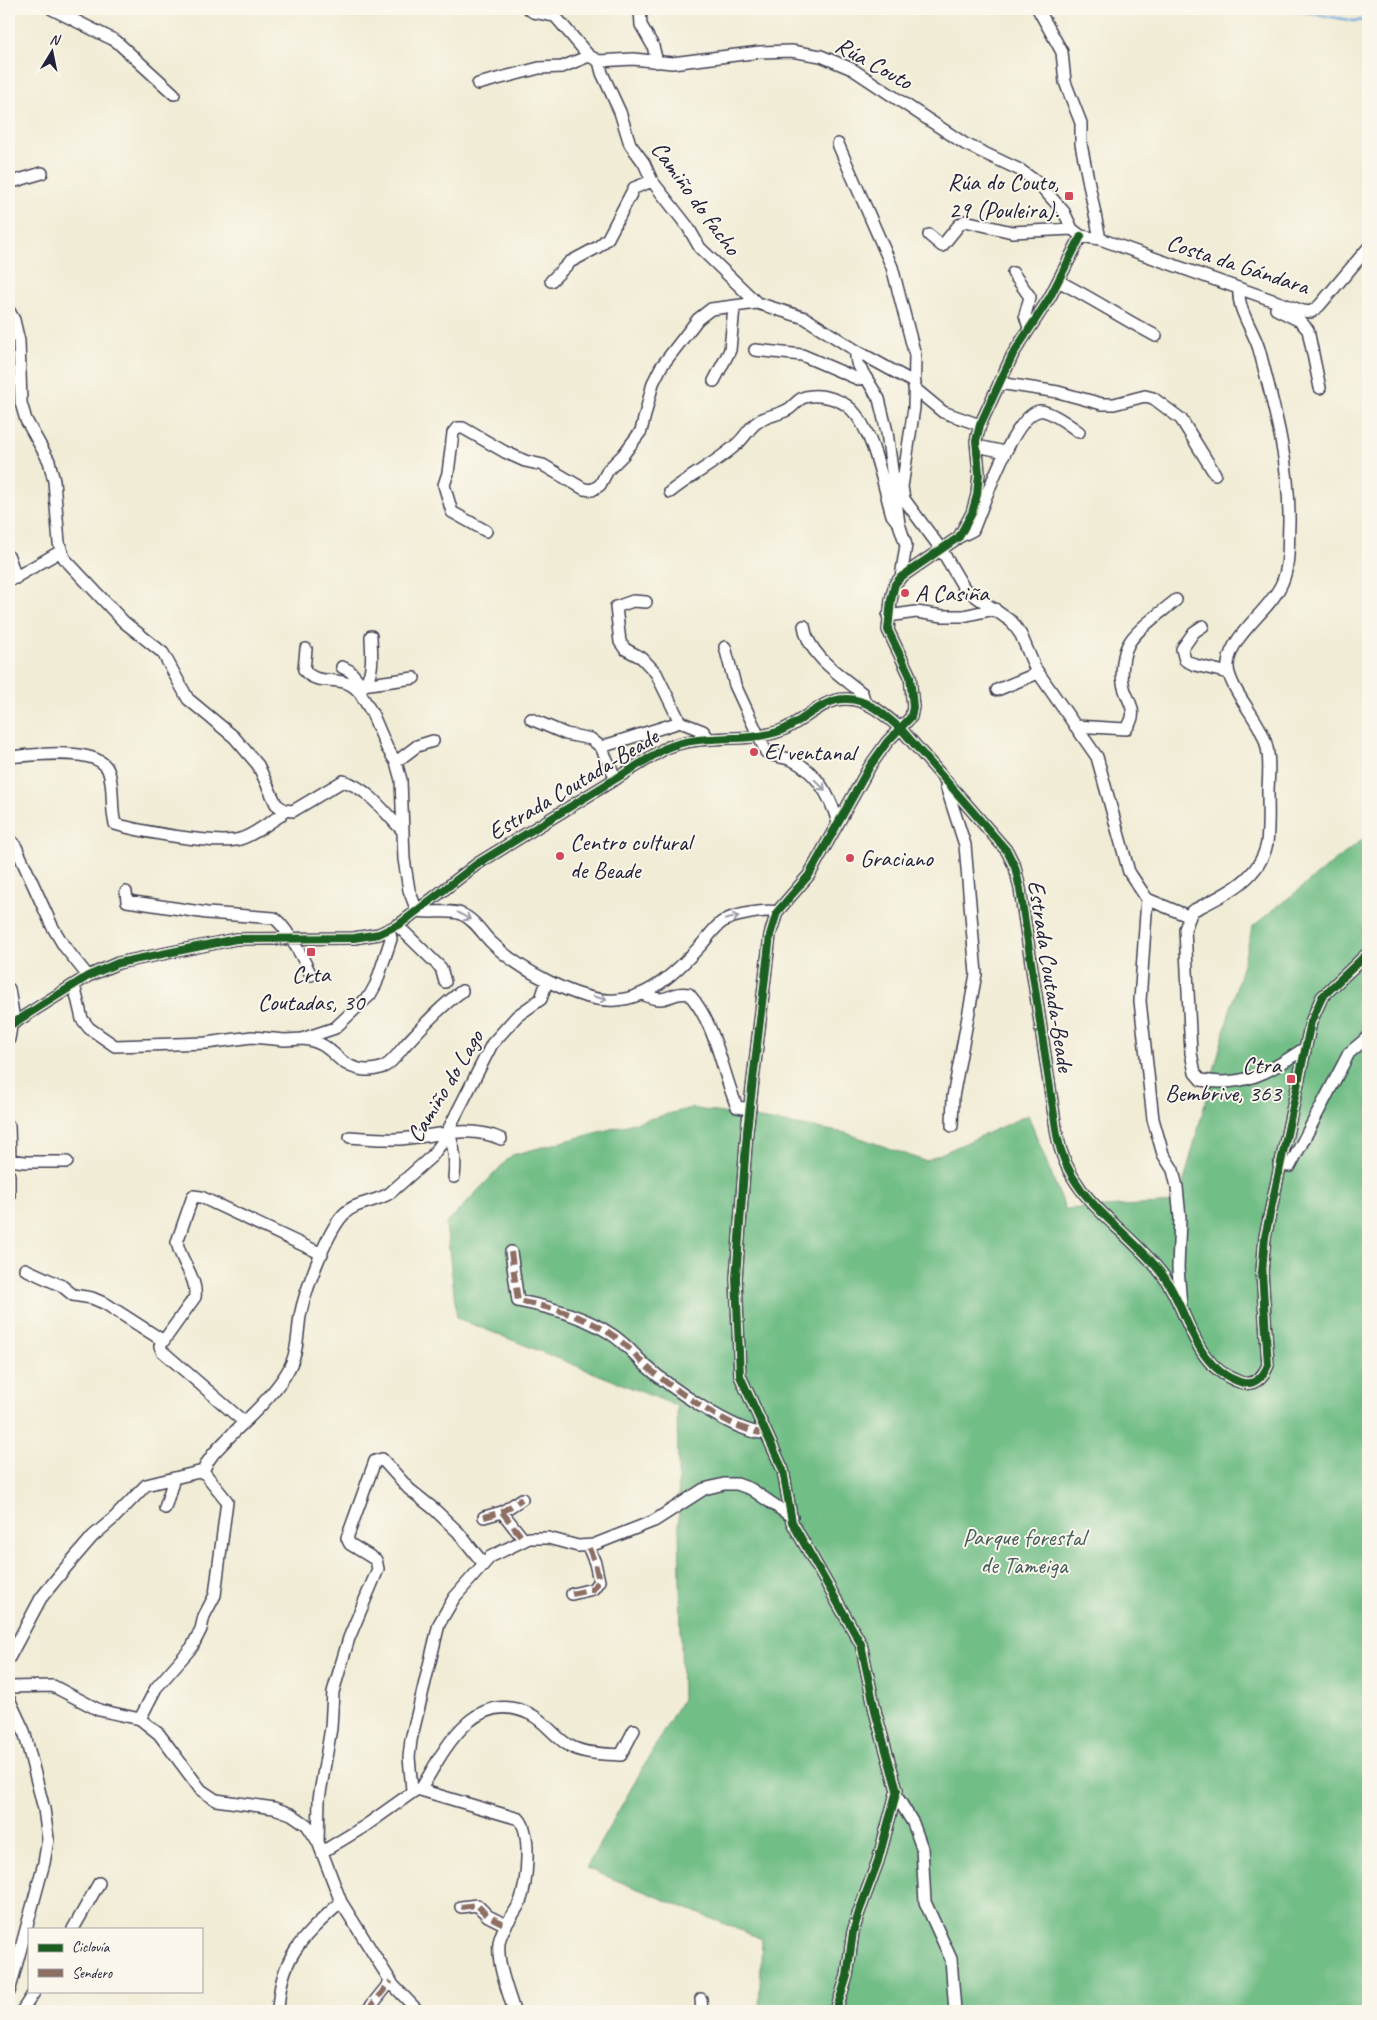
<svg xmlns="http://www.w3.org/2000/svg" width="1377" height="2020" viewBox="0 0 1377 2020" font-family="Caveat,sans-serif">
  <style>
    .forest { fill: #72be87; stroke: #4a7061 }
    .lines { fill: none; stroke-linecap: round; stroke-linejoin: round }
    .stream { stroke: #71aae1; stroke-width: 2.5 }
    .minor-casing { stroke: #414052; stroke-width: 14 }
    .minor { stroke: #fff; stroke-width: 11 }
    .quiet { stroke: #8d6e63; stroke-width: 6; stroke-dasharray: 12 6; stroke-linecap: butt }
    .cycleway-casing { stroke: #fbf7ec; stroke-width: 11 }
    .cycleway { stroke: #1b5e20; stroke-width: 8 }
    .oneway { stroke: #9c9ca7 }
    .poi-dot { fill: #d1495b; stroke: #fbf7ec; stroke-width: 2 }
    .labels { text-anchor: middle; stroke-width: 4; stroke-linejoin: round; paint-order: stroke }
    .street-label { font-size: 24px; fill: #22223b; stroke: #fbf7ec }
    .poi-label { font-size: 24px; fill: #22223b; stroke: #fbf7ec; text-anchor: start }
    .park-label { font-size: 24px; fill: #425b5a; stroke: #fbf7ec }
  </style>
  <rect width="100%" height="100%" fill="#fbf7ec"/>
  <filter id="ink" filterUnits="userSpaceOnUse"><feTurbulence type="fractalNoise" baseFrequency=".02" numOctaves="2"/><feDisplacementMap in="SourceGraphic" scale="10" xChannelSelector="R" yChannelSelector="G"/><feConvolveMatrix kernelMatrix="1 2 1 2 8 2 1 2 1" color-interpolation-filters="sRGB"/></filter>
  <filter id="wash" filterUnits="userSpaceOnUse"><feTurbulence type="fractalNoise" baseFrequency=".0096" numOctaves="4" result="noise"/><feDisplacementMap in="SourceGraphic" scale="20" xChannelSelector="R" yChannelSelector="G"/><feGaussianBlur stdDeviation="1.12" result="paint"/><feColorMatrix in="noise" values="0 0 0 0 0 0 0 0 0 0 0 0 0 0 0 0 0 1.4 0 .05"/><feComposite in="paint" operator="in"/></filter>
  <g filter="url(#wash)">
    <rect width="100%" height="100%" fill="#f1ecd5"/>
    <path class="forest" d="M1368,835V2011H759L762,1939L586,1868L682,1699L677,1406L457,1318L446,1224L512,1155L691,1108L846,1133L925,1161L1028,1115L1065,1209L1178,1203L1253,926Z"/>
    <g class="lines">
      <path class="stream" d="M1288,9L1354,21L1368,20"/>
    </g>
  </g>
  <g filter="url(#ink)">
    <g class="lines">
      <g class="minor-casing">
        <path id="minor" d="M52,9L116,41L174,94
          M529,9L533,12L555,16
          M554,9L555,16L589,56L599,61L602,73L620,112L630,144L644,163L652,181L688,227L700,248L757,303
          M640,9L641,25L653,46L657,62
          M599,61L633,59L672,63L760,52L791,51L821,56L852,69L965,144L1020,170L1038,183L1064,212L1072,229L1081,236L1100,239L1081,144V123L1065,82L1062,52L1038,9
          M478,84L539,68L562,67L589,56
          M838,144L892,267L915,355L914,408L902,487L904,499L941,549L964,588L1012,622L1021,635L1035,668L1097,757L1129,872L1147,899L1188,916
          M9,183L42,173
          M929,235L942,246L959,225L965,221L1012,232L1072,229
          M1100,239L1303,311L1311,312L1319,306L1368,248
          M1013,273L1030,297L1025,315L1029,328
          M551,281L570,262L598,247L608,238L634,188L652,181
          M1058,281C1092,298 1123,319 1156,336
          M1239,289C1237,310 1253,329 1259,349C1274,406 1290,463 1289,523C1288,543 1290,565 1282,583C1270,611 1231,634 1228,664C1226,683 1253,713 1261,731C1271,750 1269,769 1268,790C1268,807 1269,825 1267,843C1260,880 1222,896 1192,911L1185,929L1191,1053L1195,1073L1201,1080C1245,1088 1270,1071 1305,1048
          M1276,309L1300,321L1308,330L1320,388
          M9,311L14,320L19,341L21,403L26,420L49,461L54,481L59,543L64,558L124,622L163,653L188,699L234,737L258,765L276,804L284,810L293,811L343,781C368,788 384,812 401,829
          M755,350L802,355L858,379L866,378
          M855,350L857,363L879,399L887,432L899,524L906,545L901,577
          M714,381L730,350L734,307
          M999,383L1058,392L1102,404H1114L1145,396L1153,398L1181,419L1215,474
          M914,388L943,412L980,425
          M977,446L1005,452
          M670,492C692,474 718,462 738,443C746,436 749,427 759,421C767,416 778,415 787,410C794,407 797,399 805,397C819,393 841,399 851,409C874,431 883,485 892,515L899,524
          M486,531L452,512L444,485L448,473L453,433L457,428H463L505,452L525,461L543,465L584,489L592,490L600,485L608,470L623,455L641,431L653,383L661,367L698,319L711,309L757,303L805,318L855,350L915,383
          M959,537L973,530C983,506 1013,416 1039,411C1048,409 1071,426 1079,432
          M9,557L16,578
          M9,581L61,551
          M646,602L633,601L616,607L620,642L625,649L642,658L656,673L680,722L703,731L709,739
          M888,616L916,612L943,616H963L995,609
          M804,626C808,655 840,675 862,693L865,703
          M1203,626L1194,632L1182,649L1185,660L1195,665L1229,673
          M371,636C371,648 374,667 368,678C365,684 362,686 360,693L372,713L387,748L396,762L401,780L404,859L409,890L417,911C430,914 451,909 461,914C474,919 482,933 491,942C517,968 579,1003 616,1000C651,998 679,969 702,944C708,937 715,927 722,922C732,915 766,909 777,912
          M725,647L735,685L766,752C775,758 783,756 792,760C817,772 831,798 838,823
          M306,649L304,670C317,686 336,676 351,685C355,687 358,691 360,693
          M342,667L350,671L362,685L414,678
          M997,690L1038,673
          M531,719L566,734L591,739L601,747L680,722
          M1075,726L1126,729C1141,710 1126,702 1123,683C1121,673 1123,654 1128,645C1135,630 1162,612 1176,600
          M601,747L616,779
          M9,757C31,755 98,746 108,770C115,787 110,806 115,824C139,831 218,846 240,839C254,835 268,823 280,816L284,810
          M396,762L417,746L433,741
          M946,786L965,845L976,974L953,1097L952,1126
          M9,838L16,847L52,926L64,946L88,976
          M126,892L127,901L207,913L274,918C287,927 304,960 311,975
          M1147,899L1140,1001L1153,1119L1163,1154L1173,1170L1177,1187L1180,1218L1178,1268L1181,1306
          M397,925L441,968L445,982
          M74,985L82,1019L89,1028L115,1046L206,1043L252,1037L285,1040L302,1039L335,1028L370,995L376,984L391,939L389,929
          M9,989L13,1014L9,1039
          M643,994C668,1007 670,990 689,994C717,1026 721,1069 737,1107L750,1109
          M9,1026L88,976L118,963L236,939L354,938L379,934L400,924L477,864L664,749C701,732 743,744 780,731C802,723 822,699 845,699C867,698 886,716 901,729L1007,851L1015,867L1020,889L1057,1135C1070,1203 1124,1224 1162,1274C1190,1311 1191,1365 1240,1382C1254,1387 1263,1377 1268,1365L1262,1272L1265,1237L1311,1022L1322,997L1368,953
          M303,1039C335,1043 333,1063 359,1069C366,1071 378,1070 385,1066C393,1062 400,1051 406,1044C423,1026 441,1006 462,991
          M9,1126L10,1160L25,1162H67
          M448,1132C455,1147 456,1161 454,1177
          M350,1137C369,1138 389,1141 409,1138C440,1135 471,1125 501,1139
          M1279,1165L1290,1166L1349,1053L1368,1037
          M9,1175V1196
          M511,1252L518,1301C550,1307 584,1316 611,1334C624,1342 634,1354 645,1365C667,1385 737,1435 766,1433
          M25,1269L62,1286L73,1295L92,1298L106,1304L162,1340
          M244,1422L162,1351L160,1346L195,1297C198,1279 180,1261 177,1242L193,1196L201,1197L322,1254
          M203,1471C210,1454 221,1446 233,1433C252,1415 272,1396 286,1374C298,1355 297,1337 300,1316C305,1291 326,1234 343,1215C356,1201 375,1203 390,1193L432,1156L441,1144L492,1044L517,1016L541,999L547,981
          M165,1508L174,1478
          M502,1512L524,1540
          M484,1517L502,1512L522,1499
          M572,1594L593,1589L599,1581L595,1563L588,1546
          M9,1658L41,1598L62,1572L93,1536L114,1518L146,1485L203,1471
          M9,1687L53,1686L99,1710L140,1719L159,1734L201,1790L216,1800L274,1808L291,1814L307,1825L318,1842L341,1902L393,1985L418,2011
          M9,1699L24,1731L44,1809L48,1839L44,1863L9,1992
          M140,1719L156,1688L192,1647L201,1629L204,1616L215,1595L227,1501L203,1471
          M421,1789C444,1750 474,1687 530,1714C547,1722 556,1740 572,1747C585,1754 606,1754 621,1755L634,1730
          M412,1790L409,1757L411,1740L439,1624L454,1598L490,1557L529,1538H548L578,1546L593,1545L654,1521L704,1489L724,1484H737L751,1489L792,1517
          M896,1795L913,1823L922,1848L925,1902L951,1959L955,2011
          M318,1842L319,1799L331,1728L333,1692L349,1638L378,1569L376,1560L350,1544L347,1538L375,1461L382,1459L409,1489L434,1509L458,1532L483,1563
          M322,1852L365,1826L417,1789L519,1819C532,1833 527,1884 520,1902C514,1916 501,1927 499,1943C497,1965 508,1991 514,2011
          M461,1907L477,1905L488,1916L506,1925
          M73,1929L99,1883
          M701,1999L702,2011
          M22,2011L35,1991
          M278,2011C280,1956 303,1937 341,1902
          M367,2011L391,1981
          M836,2011L847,1976L853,1932L859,1912L878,1861L897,1790L876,1715L861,1644L792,1522L783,1470L740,1376L736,1278L747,1131L770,935L777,912L809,875L870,766L887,742L911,717L913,707L910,676L888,630L891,600L895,584L901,577L959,537L972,513L977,495L979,473L976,441L980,425L1013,354L1050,297L1081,236"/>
      </g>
      <use href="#minor" class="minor"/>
      <path class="quiet" d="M511,1252L518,1301C550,1307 584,1316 611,1334C624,1342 634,1354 645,1365C667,1385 737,1435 766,1433
        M502,1512L524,1540
        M484,1517L502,1512L522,1499
        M572,1594L593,1589L599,1581L595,1563L588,1546
        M461,1907L477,1905L488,1916L506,1925
        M367,2011L391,1981"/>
      <g class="cycleway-casing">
        <path id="cycleway" d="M9,1026L88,976L118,963L236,939L354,938L379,934L400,924L477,864L664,749C701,732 743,744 780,731C802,723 822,699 845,699C867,698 886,716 901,729L1007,851L1015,867L1020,889L1057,1135C1070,1203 1124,1224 1162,1274C1190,1311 1191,1365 1240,1382C1254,1387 1263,1377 1268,1365L1262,1272L1265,1237L1311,1022L1322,997L1368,953
          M836,2011L847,1976L853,1932L859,1912L878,1861L897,1790L876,1715L861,1644L792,1522L783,1470L740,1376L736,1278L747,1131L770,935L777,912L809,875L870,766L887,742L911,717L913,707L910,676L888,630L891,600L895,584L901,577L959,537L972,513L977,495L979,473L976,441L980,425L1013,354L1050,297L1081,236"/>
      </g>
      <use href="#cycleway" class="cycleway"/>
    </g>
    <defs><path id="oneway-shaft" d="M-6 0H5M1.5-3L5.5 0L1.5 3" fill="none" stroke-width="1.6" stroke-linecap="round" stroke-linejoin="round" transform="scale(1.25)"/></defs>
    <g class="oneway">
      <use href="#oneway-shaft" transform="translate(820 785) rotate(45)"/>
      <use href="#oneway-shaft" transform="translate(464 916) rotate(30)"/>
      <use href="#oneway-shaft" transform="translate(732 918) rotate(-14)"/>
      <use href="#oneway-shaft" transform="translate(600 998) rotate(13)"/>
    </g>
  </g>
  <g class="poi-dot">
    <rect x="1064" y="191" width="10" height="10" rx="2.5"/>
    <circle cx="905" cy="593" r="5"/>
    <circle cx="754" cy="752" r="5"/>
    <circle cx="560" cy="856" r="5"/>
    <circle cx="850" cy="858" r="5"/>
    <rect x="306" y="947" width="10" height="10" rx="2.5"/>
    <rect x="1286" y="1074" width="10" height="10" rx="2.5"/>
  </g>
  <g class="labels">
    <g class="street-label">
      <text transform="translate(874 63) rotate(29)" y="8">Rúa Couto</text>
      <text transform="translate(696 198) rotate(54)" y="8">Camiño do facho</text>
      <text transform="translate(1238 264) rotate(18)" y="8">Costa da Gándara</text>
      <text transform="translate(573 784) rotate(-31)" y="8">Estrada Coutada-Beade</text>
      <text transform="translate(1051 976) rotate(81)" y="8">Estrada Coutada-Beade</text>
      <text transform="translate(445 1086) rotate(-59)" y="8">Camiño do Lago</text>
    </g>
    <g class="poi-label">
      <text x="1059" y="190" text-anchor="end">Rúa do Couto,<tspan x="1059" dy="28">29 (Pouleira).</tspan></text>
      <text x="915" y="601">A Casiña</text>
      <text x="764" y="760">El ventanal</text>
      <text x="570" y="850">Centro cultural<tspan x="570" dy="28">de Beade</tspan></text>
      <text x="860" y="866">Graciano</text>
      <text x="311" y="982" text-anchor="middle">Crta<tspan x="311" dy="28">Coutadas, 30</tspan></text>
      <text x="1281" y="1073" text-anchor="end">Ctra<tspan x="1281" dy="28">Bembrive, 363</tspan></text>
    </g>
    <g class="park-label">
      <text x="1024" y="1545">Parque forestal<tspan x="1024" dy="28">de Tameiga</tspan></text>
    </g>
  </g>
  <rect width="1377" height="2020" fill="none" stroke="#fbf7ec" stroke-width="30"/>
  <rect x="28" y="1928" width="175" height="65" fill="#fbf7ec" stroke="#a4a2a5"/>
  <rect x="38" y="1944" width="25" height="8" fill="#1b5e20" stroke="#a4a2a5"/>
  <text x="72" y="1952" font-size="15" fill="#22223b">Ciclovía</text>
  <rect x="38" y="1969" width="25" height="8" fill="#8d6e63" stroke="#a4a2a5"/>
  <text x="72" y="1978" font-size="15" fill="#22223b">Sendero</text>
  <g transform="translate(52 52) rotate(10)" stroke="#fbf7ec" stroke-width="4" paint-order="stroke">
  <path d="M0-4L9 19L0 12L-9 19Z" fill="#22223b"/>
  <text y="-8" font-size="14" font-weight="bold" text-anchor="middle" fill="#22223b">N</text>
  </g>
</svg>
